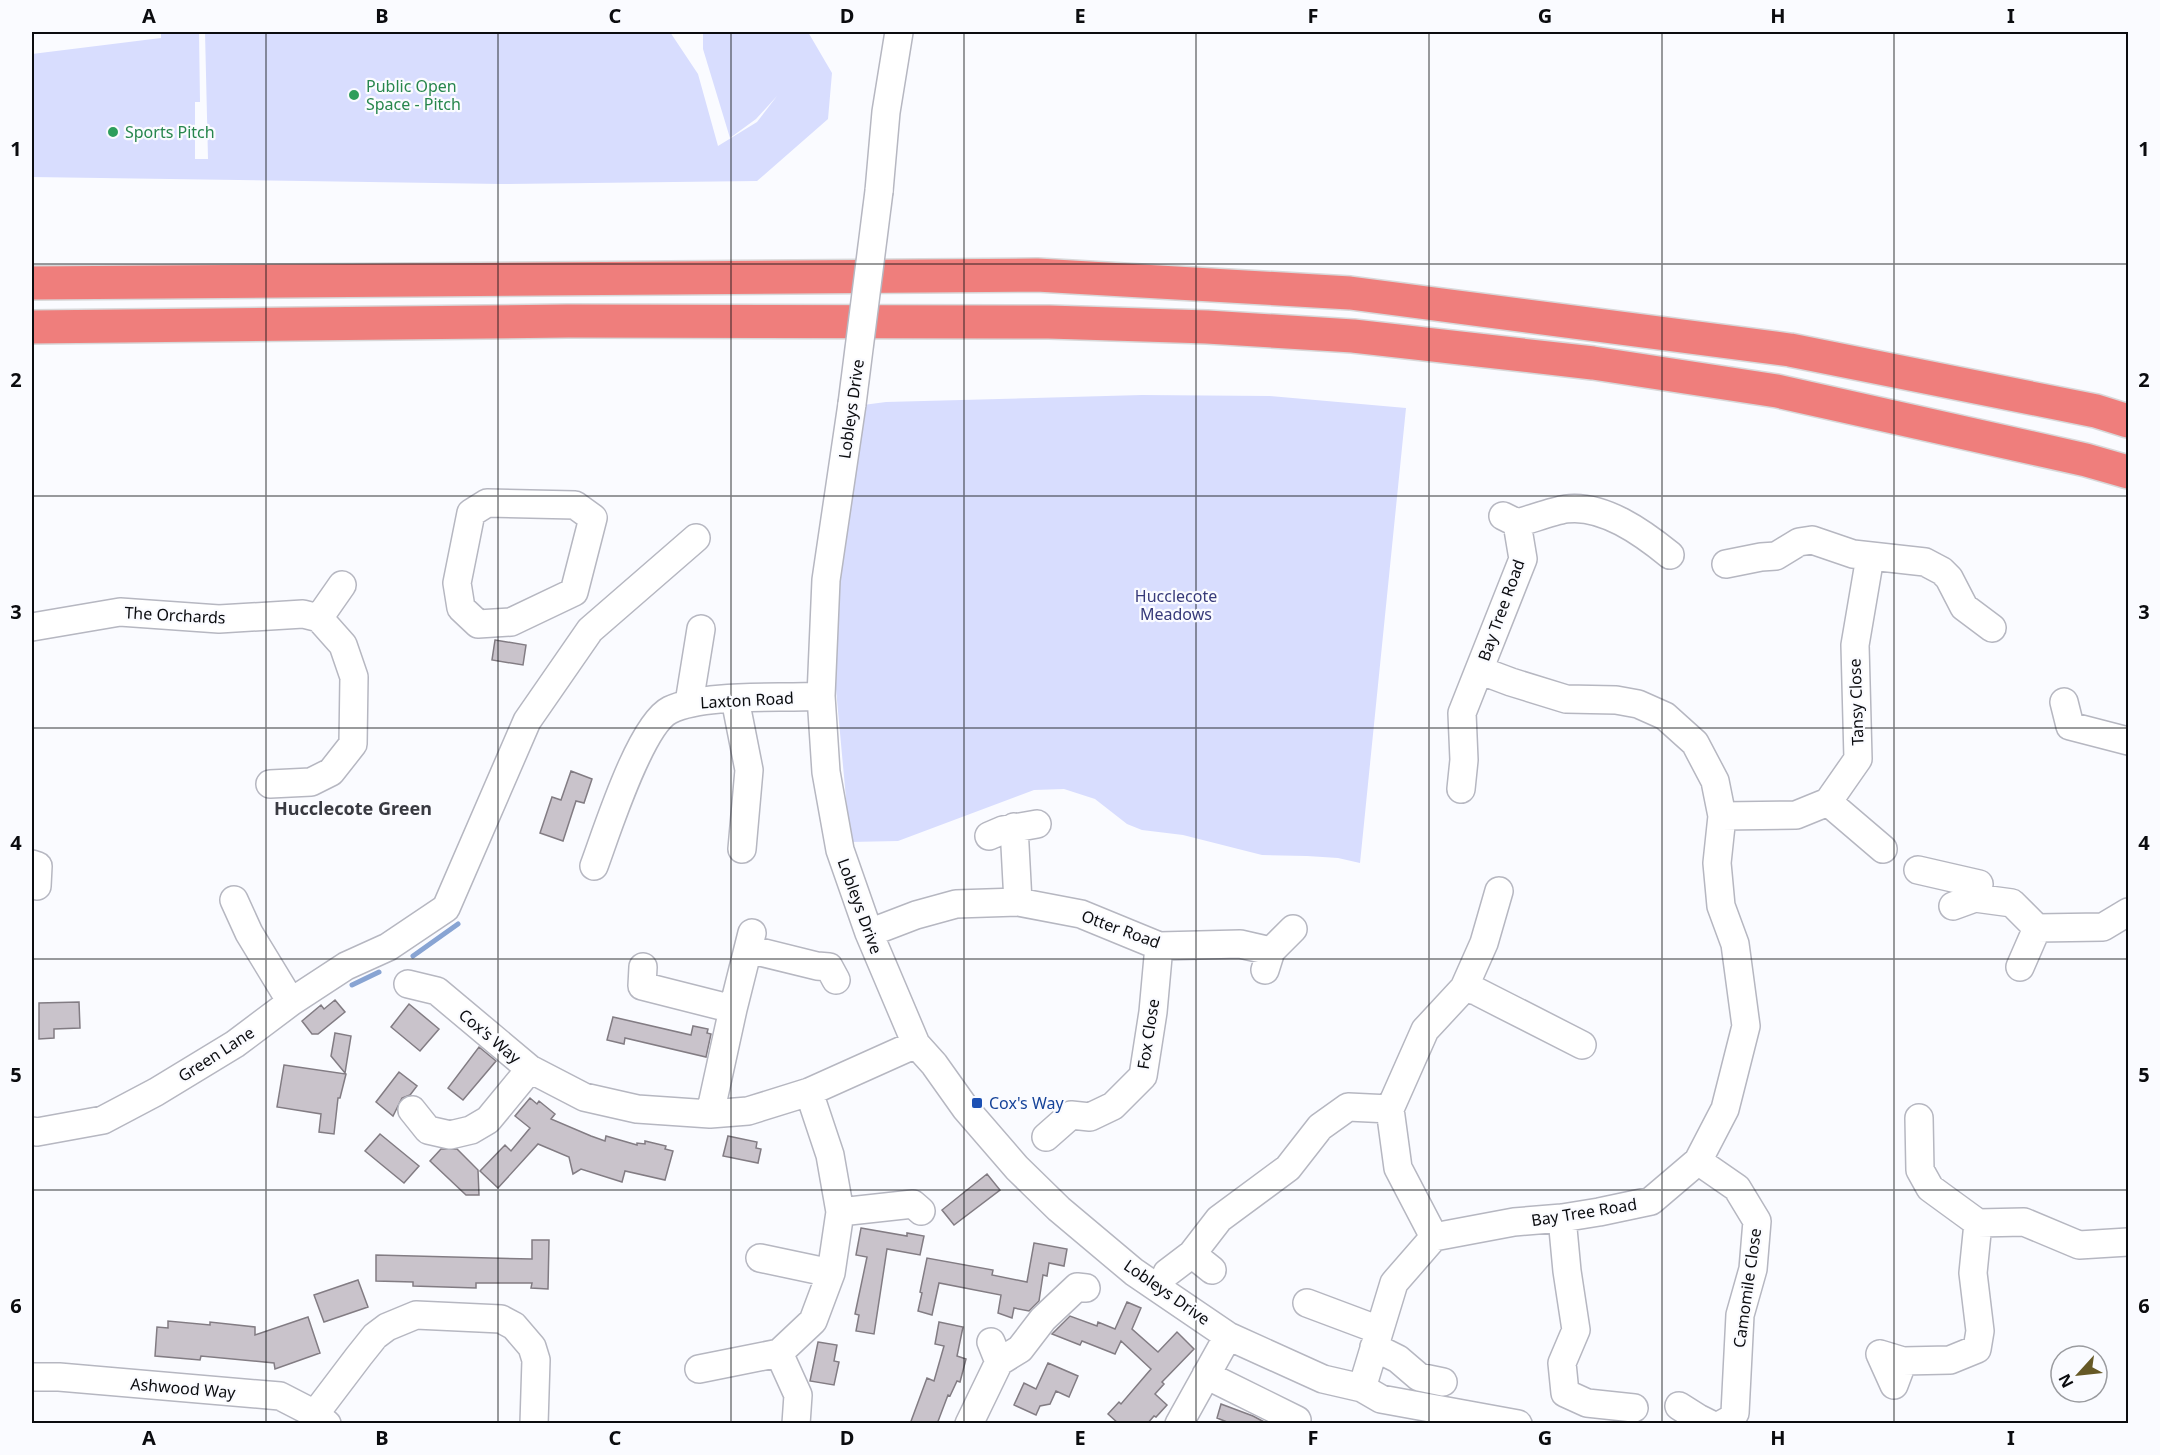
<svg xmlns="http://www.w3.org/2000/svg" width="2160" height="1455" viewBox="0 0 2160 1455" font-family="'Noto Sans',sans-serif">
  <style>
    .green { fill: #d8ddfe }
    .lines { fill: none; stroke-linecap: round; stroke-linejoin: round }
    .stream { stroke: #88a4d3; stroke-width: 5 }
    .building { fill: #c9c3cb; stroke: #827c83; stroke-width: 1.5 }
    .minor-casing { stroke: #b6b7c1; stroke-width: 30 }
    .highway-casing { stroke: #d8d8d9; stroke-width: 36 }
    .minor { stroke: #fff; stroke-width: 27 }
    .highway { stroke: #ef7e7c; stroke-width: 33 }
    .minor-bridge-casing { stroke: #b6b7c1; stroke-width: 30; stroke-linecap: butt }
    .minor-bridge { stroke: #fff; stroke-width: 27 }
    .grid { fill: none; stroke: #0b0c0f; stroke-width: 1.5; stroke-opacity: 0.55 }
    .leisure-dot { fill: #2e9e5b; stroke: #fafbff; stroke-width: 2 }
    .transit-dot { fill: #1a4fb4; stroke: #fafbff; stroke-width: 2 }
    .labels { text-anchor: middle; stroke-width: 4.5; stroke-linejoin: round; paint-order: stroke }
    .leisure-label { font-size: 16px; fill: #27864d; stroke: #fafbff; text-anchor: start }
    .street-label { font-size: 16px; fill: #0b0c0f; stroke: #fafbff }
    .park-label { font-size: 16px; fill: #373a7a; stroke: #fafbff }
    .transit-label { font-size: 16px; fill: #164399; stroke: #fafbff; text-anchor: start }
    .neighbourhood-label { font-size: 18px; font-weight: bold; fill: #393a41; stroke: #fafbff }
    .neatline { fill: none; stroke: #0b0c0f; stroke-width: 2 }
    .grid-label { font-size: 20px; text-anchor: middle; font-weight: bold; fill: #0b0c0f }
  </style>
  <rect width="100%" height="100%" fill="#fafbff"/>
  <path class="green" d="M161,32H199L200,102H195V159H208L205,32H670L698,74L718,146L757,122L777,96L756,119L730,138L703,49V32H808L832,73L828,119L757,181L501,184L32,177V54L161,38Z
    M1142,395L1270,396L1406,408L1360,863L1338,858L1307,856L1262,855L1183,835L1142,830L1127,824L1095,799L1064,789L1034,790L898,841L850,842L826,580L863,405L886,402Z"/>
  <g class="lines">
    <path class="stream" d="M413,956L458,924
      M352,985L379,972"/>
  </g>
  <path class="building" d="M495,640L526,645L523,665L492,660Z
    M571,771L592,779L584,803L576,801L563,841L540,833L552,797L561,800Z
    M335,1000L345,1012L318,1034H312L302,1021L321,1005L324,1009Z
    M79,1002L80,1028L54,1029V1038L39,1039V1003Z
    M409,1004L439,1029L420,1051L391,1027Z
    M613,1017L691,1035L693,1026L708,1029L707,1033L711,1034L706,1057L625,1038L624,1044L607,1040Z
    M335,1033L351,1036L345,1073L331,1056Z
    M479,1047L496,1061L463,1100L448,1088Z
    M284,1065L346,1074L340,1098H338L334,1134L319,1132L321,1114L277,1107Z
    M399,1072L417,1086L410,1095L402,1098L393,1116L376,1102Z
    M530,1098L537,1104L539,1101L555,1114L551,1119L591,1136L605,1141L606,1136L637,1145V1143L645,1144V1141L666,1146L665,1149L673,1151L665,1180L625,1171L622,1182L581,1169L573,1174L569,1157L538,1144L498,1188L480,1171L505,1145L511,1151L530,1128L515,1116Z
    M380,1134L419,1166L404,1183L365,1151Z
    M728,1136L757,1142L756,1148L761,1149L758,1163L723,1156Z
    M441,1149H457L478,1170L479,1195H466L430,1161Z
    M987,1174L1000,1190L954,1225L942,1210Z
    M861,1228L907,1236V1233L924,1236L920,1255L887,1249L874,1334L856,1331L859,1315L855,1314L867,1257L856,1255Z
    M532,1240H549L548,1289L531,1288L532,1283H476V1288L413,1286V1282L376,1281V1255L532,1259Z
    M1034,1243L1067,1249L1064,1266L1049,1263L1047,1276L1043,1275L1039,1301L1029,1311L1014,1308L1012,1318L998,1313L1001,1295L939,1283L932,1315L918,1311L922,1293L920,1292L927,1258L993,1270L992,1275L1027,1282Z
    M358,1280L368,1307L324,1322L314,1295Z
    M1127,1302L1141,1308L1132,1329L1158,1352L1177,1332L1194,1349L1162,1382L1164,1384L1155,1394L1167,1405L1156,1417L1154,1416L1147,1424H1119L1108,1414L1119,1402L1121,1404L1151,1369L1121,1341L1115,1354L1082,1341L1080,1345L1052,1334L1070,1316L1097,1326L1098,1322L1115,1329Z
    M308,1317L320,1353L275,1369L274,1363L201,1356L200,1360L155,1356L157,1327L168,1328V1321L210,1325V1322L255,1327V1335Z
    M939,1322L963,1327L957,1356L966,1359L960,1382L957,1381L950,1396L948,1395L937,1424H910L927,1378L934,1381L944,1346L935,1344Z
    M818,1342L837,1345L834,1361L839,1362L834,1385L810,1381Z
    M1048,1363L1078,1376L1069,1397L1056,1391L1050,1404L1040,1406L1036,1415L1014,1405L1024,1383L1036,1389Z
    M1221,1404L1253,1416L1268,1424H1232L1217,1418Z"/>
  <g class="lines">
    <g class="minor-casing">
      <path id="minor" d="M879,191L886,112L899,32
        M852,404L826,580L821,696L826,772L840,850L869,933L916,1044L934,1064L966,1109L1017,1168L1059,1209L1134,1272L1228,1336L1323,1379L1362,1388L1381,1399L1518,1424
        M487,503L575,505L593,518L574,592L511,622L478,624L461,608L457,583L471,513Z
        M1517,523C1532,519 1553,511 1566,509C1603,504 1643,533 1670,555
        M1726,564L1761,557L1776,556L1799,542L1812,540L1853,554L1925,562L1942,571L1949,578L1964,607L1992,628
        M319,618L342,585
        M32,627L120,612L219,619L303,614L319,618L343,645L354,677L353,744L331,772L311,782L270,784
        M735,699L749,770L742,849
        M2064,702L2070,726L2128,741
        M689,703L701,629
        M1461,789L1464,760L1462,713L1479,670
        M1828,802L1883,849
        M1722,816L1796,815L1828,802L1858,759L1855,645L1870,557
        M1014,827L1018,902
        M989,836L1003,830L1037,824
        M32,864L38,866L37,886
        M594,866C606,834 640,725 670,710C705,693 780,699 821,696
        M1918,870L1979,884
        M234,900L249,933L291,1002
        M1953,906L1975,898L2012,903L2037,928L2103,927L2128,912
        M869,933L916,915L956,904L1018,902L1081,914L1159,946L1240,944L1271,951
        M748,949L817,966L829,967L836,980
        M643,967L642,986L733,1009L710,1114
        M2020,967L2037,928
        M1265,970L1271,951L1293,929
        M408,984L437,991L530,1069L584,1097L637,1109L710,1114L748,1111L809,1092L916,1044
        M1464,988L1476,991L1582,1045
        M733,1009L752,933
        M412,1110L428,1130L450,1135L471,1130L488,1120L530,1069
        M1919,1118L1920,1170L1930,1188L1978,1223L2024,1222L2079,1245L2128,1242
        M32,1131L37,1132L103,1120L156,1092L235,1044L291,1002L346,966L388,947L446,908L527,721L590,630L696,538
        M1046,1137L1071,1115L1090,1117L1113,1106L1143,1076L1153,1012L1159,946
        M1698,1161L1737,1188L1757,1221L1753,1269L1740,1315L1735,1413L1731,1419L1722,1424
        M840,1212L913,1204L921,1211
        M1562,1218L1567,1271L1576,1330L1562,1363L1565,1393L1587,1403L1634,1408
        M1434,1237L1398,1168L1390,1109L1425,1030L1464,988L1484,943L1499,891
        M1192,1254L1212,1270
        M760,1258L831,1273
        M1167,1273L1192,1254L1219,1219L1288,1168L1320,1127L1348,1107L1390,1109
        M1307,1303L1379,1330
        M1374,1347L1398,1359L1419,1377L1443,1382
        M779,1353L798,1395L796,1424
        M1880,1354L1903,1361L1950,1360L1977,1349L1980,1331L1973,1273L1978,1223
        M1880,1354L1894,1385L1903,1361
        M999,1362L1020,1349L1043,1319L1077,1287L1086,1288
        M699,1369L779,1353L813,1321L831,1273L840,1212L830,1155L809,1092
        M1206,1375L1297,1420
        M32,1377H59L280,1396L315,1414L327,1424
        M1362,1388L1394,1283L1434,1237L1514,1222L1562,1218L1599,1212L1651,1201L1698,1161L1725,1109L1746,1026L1735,944L1721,906L1717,863L1722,816L1715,781L1695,743L1665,716L1638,704L1616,700L1566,699L1511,682L1479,670L1523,559L1517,523L1503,516
        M1679,1406L1698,1418L1710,1424
        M315,1414L359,1356L375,1336L387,1327L416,1315L501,1319L514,1326L532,1347L536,1360L534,1424
        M969,1424L999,1362L991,1342
        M1179,1424L1228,1336"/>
    </g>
    <g class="highway-casing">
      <path id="highway" d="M32,283L1037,275L1350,293L1790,350L2096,411L2128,421
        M32,327L568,321L1049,322L1207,327L1353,336L1593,363L1777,391L2086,460L2128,472"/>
    </g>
    <use href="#minor" class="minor"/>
    <use href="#highway" class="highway"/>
    <g class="minor-bridge-casing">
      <path id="minor-bridge" d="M852,404L879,191"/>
    </g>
    <use href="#minor-bridge" class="minor-bridge"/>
  </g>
  <path class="grid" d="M266,32V1424M498,32V1424M731,32V1424M964,32V1424M1196,32V1424M1429,32V1424M1662,32V1424M1894,32V1424M32,264H2128M32,496H2128M32,728H2128M32,959H2128M32,1190H2128"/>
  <g class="leisure-dot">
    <circle cx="354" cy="95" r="6"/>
    <circle cx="113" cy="132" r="6"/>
  </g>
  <rect class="transit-dot" x="971" y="1097" width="12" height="12" rx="3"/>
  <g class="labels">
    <g class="leisure-label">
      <text x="366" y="92">Public Open<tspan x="366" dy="18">Space - Pitch</tspan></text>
      <text x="125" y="138">Sports Pitch</text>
    </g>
    <g class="street-label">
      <text transform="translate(851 409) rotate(-82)" y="6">Lobleys Drive</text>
      <text transform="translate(1501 610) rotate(-70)" y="6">Bay Tree Road</text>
      <text transform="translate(175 615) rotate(3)" y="6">The Orchards</text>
      <text transform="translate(747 700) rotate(-3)" y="6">Laxton Road</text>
      <text transform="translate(1856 702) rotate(-92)" y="6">Tansy Close</text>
      <text transform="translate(860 906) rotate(70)" y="6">Lobleys Drive</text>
      <text transform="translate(1121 929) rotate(20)" y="6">Otter Road</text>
      <text transform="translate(1148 1034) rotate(-81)" y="6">Fox Close</text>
      <text transform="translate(490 1036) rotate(40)" y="6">Cox's Way</text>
      <text transform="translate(216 1054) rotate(-33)" y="6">Green Lane</text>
      <text transform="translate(1584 1212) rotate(-9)" y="6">Bay Tree Road</text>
      <text transform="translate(1747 1288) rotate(-82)" y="6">Camomile Close</text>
      <text transform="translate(1167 1292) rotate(35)" y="6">Lobleys Drive</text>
      <text transform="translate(183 1388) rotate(5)" y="6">Ashwood Way</text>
    </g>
    <g class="park-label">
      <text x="1176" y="602">Hucclecote<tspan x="1176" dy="18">Meadows</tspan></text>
    </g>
    <g class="transit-label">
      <text x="989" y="1109">Cox's Way</text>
    </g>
    <g class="neighbourhood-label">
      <text x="353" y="815">Hucclecote Green</text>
    </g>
  </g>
  <rect width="2160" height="1455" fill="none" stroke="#fafbff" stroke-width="66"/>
  <g transform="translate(2079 1374) rotate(243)"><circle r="28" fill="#fafbff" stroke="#9a9b9f" stroke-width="1.5"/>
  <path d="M0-4.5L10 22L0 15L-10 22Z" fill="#665926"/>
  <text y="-9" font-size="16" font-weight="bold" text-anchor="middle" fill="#0b0c0f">N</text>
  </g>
  <rect x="33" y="33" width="2094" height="1389" class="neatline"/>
  <g class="grid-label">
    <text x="149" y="23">A</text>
    <text x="382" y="23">B</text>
    <text x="615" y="23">C</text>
    <text x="847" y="23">D</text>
    <text x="1080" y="23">E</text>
    <text x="1313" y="23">F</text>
    <text x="1545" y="23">G</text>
    <text x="1778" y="23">H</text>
    <text x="2011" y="23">I</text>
    <text x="16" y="156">1</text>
    <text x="2144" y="156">1</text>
    <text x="16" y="387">2</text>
    <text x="2144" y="387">2</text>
    <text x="16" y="619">3</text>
    <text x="2144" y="619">3</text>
    <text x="16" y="850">4</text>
    <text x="2144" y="850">4</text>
    <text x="16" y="1082">5</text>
    <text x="2144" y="1082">5</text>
    <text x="16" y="1313">6</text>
    <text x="2144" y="1313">6</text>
    <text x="149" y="1445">A</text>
    <text x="382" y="1445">B</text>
    <text x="615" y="1445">C</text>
    <text x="847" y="1445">D</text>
    <text x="1080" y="1445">E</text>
    <text x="1313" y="1445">F</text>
    <text x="1545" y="1445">G</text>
    <text x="1778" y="1445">H</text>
    <text x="2011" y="1445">I</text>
  </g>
</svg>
